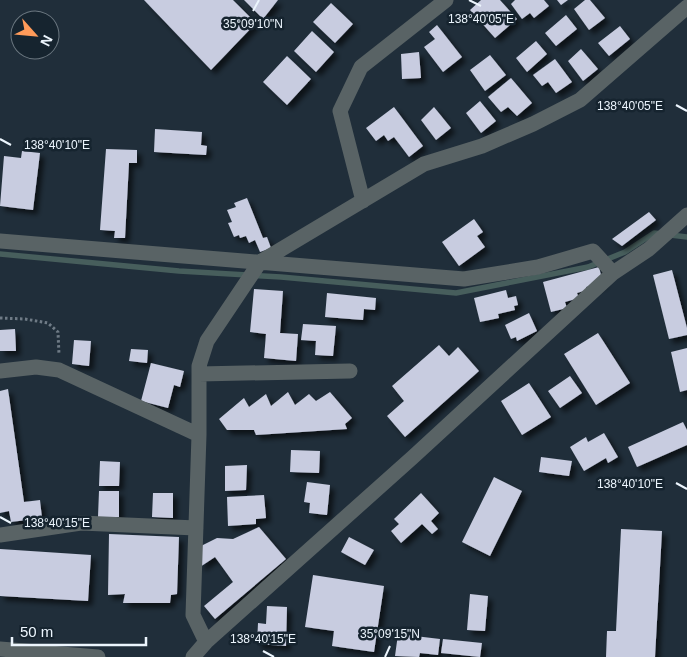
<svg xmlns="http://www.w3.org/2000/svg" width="687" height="657" viewBox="0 0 687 657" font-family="Helvetica,sans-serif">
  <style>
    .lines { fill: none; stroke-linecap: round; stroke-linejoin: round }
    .stream { stroke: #475e5c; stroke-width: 5.5 }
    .building { fill: #c8cce0; filter: url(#shadow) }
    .path { stroke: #6f7b86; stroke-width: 3; stroke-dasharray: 2.5 2.5; stroke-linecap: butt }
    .minor { stroke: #596365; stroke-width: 15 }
    .ticks { fill: none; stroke: #ecf5fd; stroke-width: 2 }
    .ticks-label { font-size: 12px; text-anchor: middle; fill: #ecf5fd; stroke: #16242f; stroke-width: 5; stroke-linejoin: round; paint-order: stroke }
  </style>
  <defs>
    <filter id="shadow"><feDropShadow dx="4.5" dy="4.5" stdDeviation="2.5" flood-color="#0009"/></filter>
  </defs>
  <rect width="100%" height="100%" fill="#202e3a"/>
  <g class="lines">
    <path class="stream" d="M0,254L179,271L281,277L456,293L588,267L625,252L654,233L687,237"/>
  </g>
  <path class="building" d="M144,0H233L256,23L211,70Z
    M244,0H278L263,19Z
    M481,0H500L517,19L495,38L470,10Z
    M515,0H544L549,6L534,18L530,13L522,19L511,4Z
    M557,0H568L561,5Z
    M585,0H590L605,18L589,30L574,9Z
    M331,3L353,24L335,43L313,22Z
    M566,15L577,29L556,46L545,33Z
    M437,25L462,57L443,72L424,47L435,39L429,32Z
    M620,26L630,39L609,56L598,43Z
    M312,31L334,52L316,72L294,51Z
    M536,41L547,54L527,72L516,58Z
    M581,49L598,69L583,81L568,61Z
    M419,52L421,78L402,79L401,54Z
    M490,55L506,75L485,91L470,70Z
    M287,56L311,79L287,105L263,82Z
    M555,59L572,82L556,93L548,82L542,86L533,75Z
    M511,78L532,103L517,116L508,107L501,112L488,97Z
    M480,101L496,121L481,133L466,113Z
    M394,107L423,146L409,157L394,137L388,141L384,135L376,141L366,128Z
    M434,107L451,128L436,140L421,120Z
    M155,129L202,132L201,145L207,146L206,155L154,152Z
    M106,149L137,150V163H129L125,238H114L115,231L100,230Z
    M22,151L40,153L33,210L0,206L4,156L21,158Z
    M247,198L263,238L267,237L271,248L260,252L255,240L249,243L246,236L240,238L239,235L234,237L228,223L232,222L227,210L236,207L234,203Z
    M649,212L656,220L622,246L612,239Z
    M474,219L483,232L477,236L485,247L459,266L442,242Z
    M599,267L603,283L586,287L587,290L577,293L579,298L565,302L567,308L551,312L543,282Z
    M672,270L687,328V335L669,339L653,275Z
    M254,289L283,291L280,333L298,334L296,361L264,358L266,334L250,332Z
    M506,290L508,298L516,296L518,305L514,306L515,310L498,314L499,318L480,322L474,298Z
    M327,293L376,298L375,310L364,309L363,320L325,317Z
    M529,313L537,331L517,341L516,337L511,339L505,325Z
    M303,324L336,326L333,356L315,355L316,341L301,340Z
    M15,329L16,351H0V330Z
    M598,333L630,383L596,405L564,354Z
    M74,340L91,341L89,366L72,364Z
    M439,345L449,356L458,347L479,371L405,437L387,416L404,401L392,386Z
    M687,348V390L680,392L671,352Z
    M131,349L148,350L147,363L129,361Z
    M151,363L184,371L180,387L174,385L168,408L141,401Z
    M570,376L582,393L560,408L548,391Z
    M529,383L551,417L522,435L501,401Z
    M8,389L24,502L40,500L42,518L11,522L9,511L0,513V391Z
    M288,392L295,405L309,394L316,401L330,392L352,418L345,424L347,429L256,435L254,430H227L219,419L244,398L249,407L266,394L271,406Z
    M683,422L687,430V445L637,467L628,447Z
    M604,433L618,457L608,463L606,458L584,471L570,447L586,437L588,442Z
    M291,450L320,451L319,473L290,472Z
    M541,457L572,461L569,476L539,472Z
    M100,461L120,462L119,486H99Z
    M247,465L246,490L225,491V466Z
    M494,477L522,491L490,556L462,542Z
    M307,482L330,485L327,515L309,513L310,503L304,502Z
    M99,491H119V517H98Z
    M153,493H173V518L152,517Z
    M421,493L439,513L431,521L438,529L432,534L422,524L401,543L391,531L399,524L394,519Z
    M264,495L266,518L256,519V524L228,526L227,497Z
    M259,527L286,559L215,619L204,606L233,582L215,557L200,567L201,546L217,538L233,539Z
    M621,529L662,531L655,657H606L607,631H616Z
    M109,534L179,537L177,594L171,595L170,603H123L125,594L108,595Z
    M349,537L374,550L365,565L341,552Z
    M0,549L91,555L88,601L0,596Z
    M313,575L384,586L374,652L332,646L334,631L305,627Z
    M470,594L488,596L485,631L467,630Z
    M267,606L287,607L286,646L257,644L258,623L266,624Z
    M398,634L440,639L438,655L420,653L419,657L395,656Z
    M443,639L482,643L480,657L441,653Z"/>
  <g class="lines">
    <path class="path" d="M0,318L25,319L48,323L58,332L59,355"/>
    <path class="minor" d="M363,201L340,111L361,67L446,0
      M0,241L464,279L538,267L593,251L613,273
      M0,371L36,367L59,370L199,435
      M199,374L350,371
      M0,535L81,523L196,528
      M206,642L193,615L199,435V366L207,341L260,262L424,164L482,146L533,124L580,100L687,7
      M0,649L98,657
      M193,657L206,642L413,457L613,273L649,249L687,215"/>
  </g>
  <path class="ticks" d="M469,0L481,6M253,11L259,0M676,105L687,111M0,139L11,145M676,483L687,489M0,517L11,523M263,651L274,657M385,657L390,646"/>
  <g class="ticks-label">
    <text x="481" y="23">138°40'05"E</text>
    <text x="253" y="28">35°09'10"N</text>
    <text x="630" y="110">138°40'05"E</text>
    <text x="57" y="149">138°40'10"E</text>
    <text x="630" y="488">138°40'10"E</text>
    <text x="57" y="527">138°40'15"E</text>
    <text x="390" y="638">35°09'15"N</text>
    <text x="263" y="643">138°40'15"E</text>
  </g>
  <g transform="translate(35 35) rotate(117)"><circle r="24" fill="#16242f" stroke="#6c7881"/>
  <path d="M0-4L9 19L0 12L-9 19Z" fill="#ff9b5a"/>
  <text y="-8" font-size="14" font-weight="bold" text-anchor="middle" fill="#ecf5fd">N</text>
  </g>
  <path d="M12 637v8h134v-8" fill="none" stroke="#ecf5fd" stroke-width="2.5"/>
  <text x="20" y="637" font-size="15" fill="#ecf5fd" stroke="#16242f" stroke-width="4" paint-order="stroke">50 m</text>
</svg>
